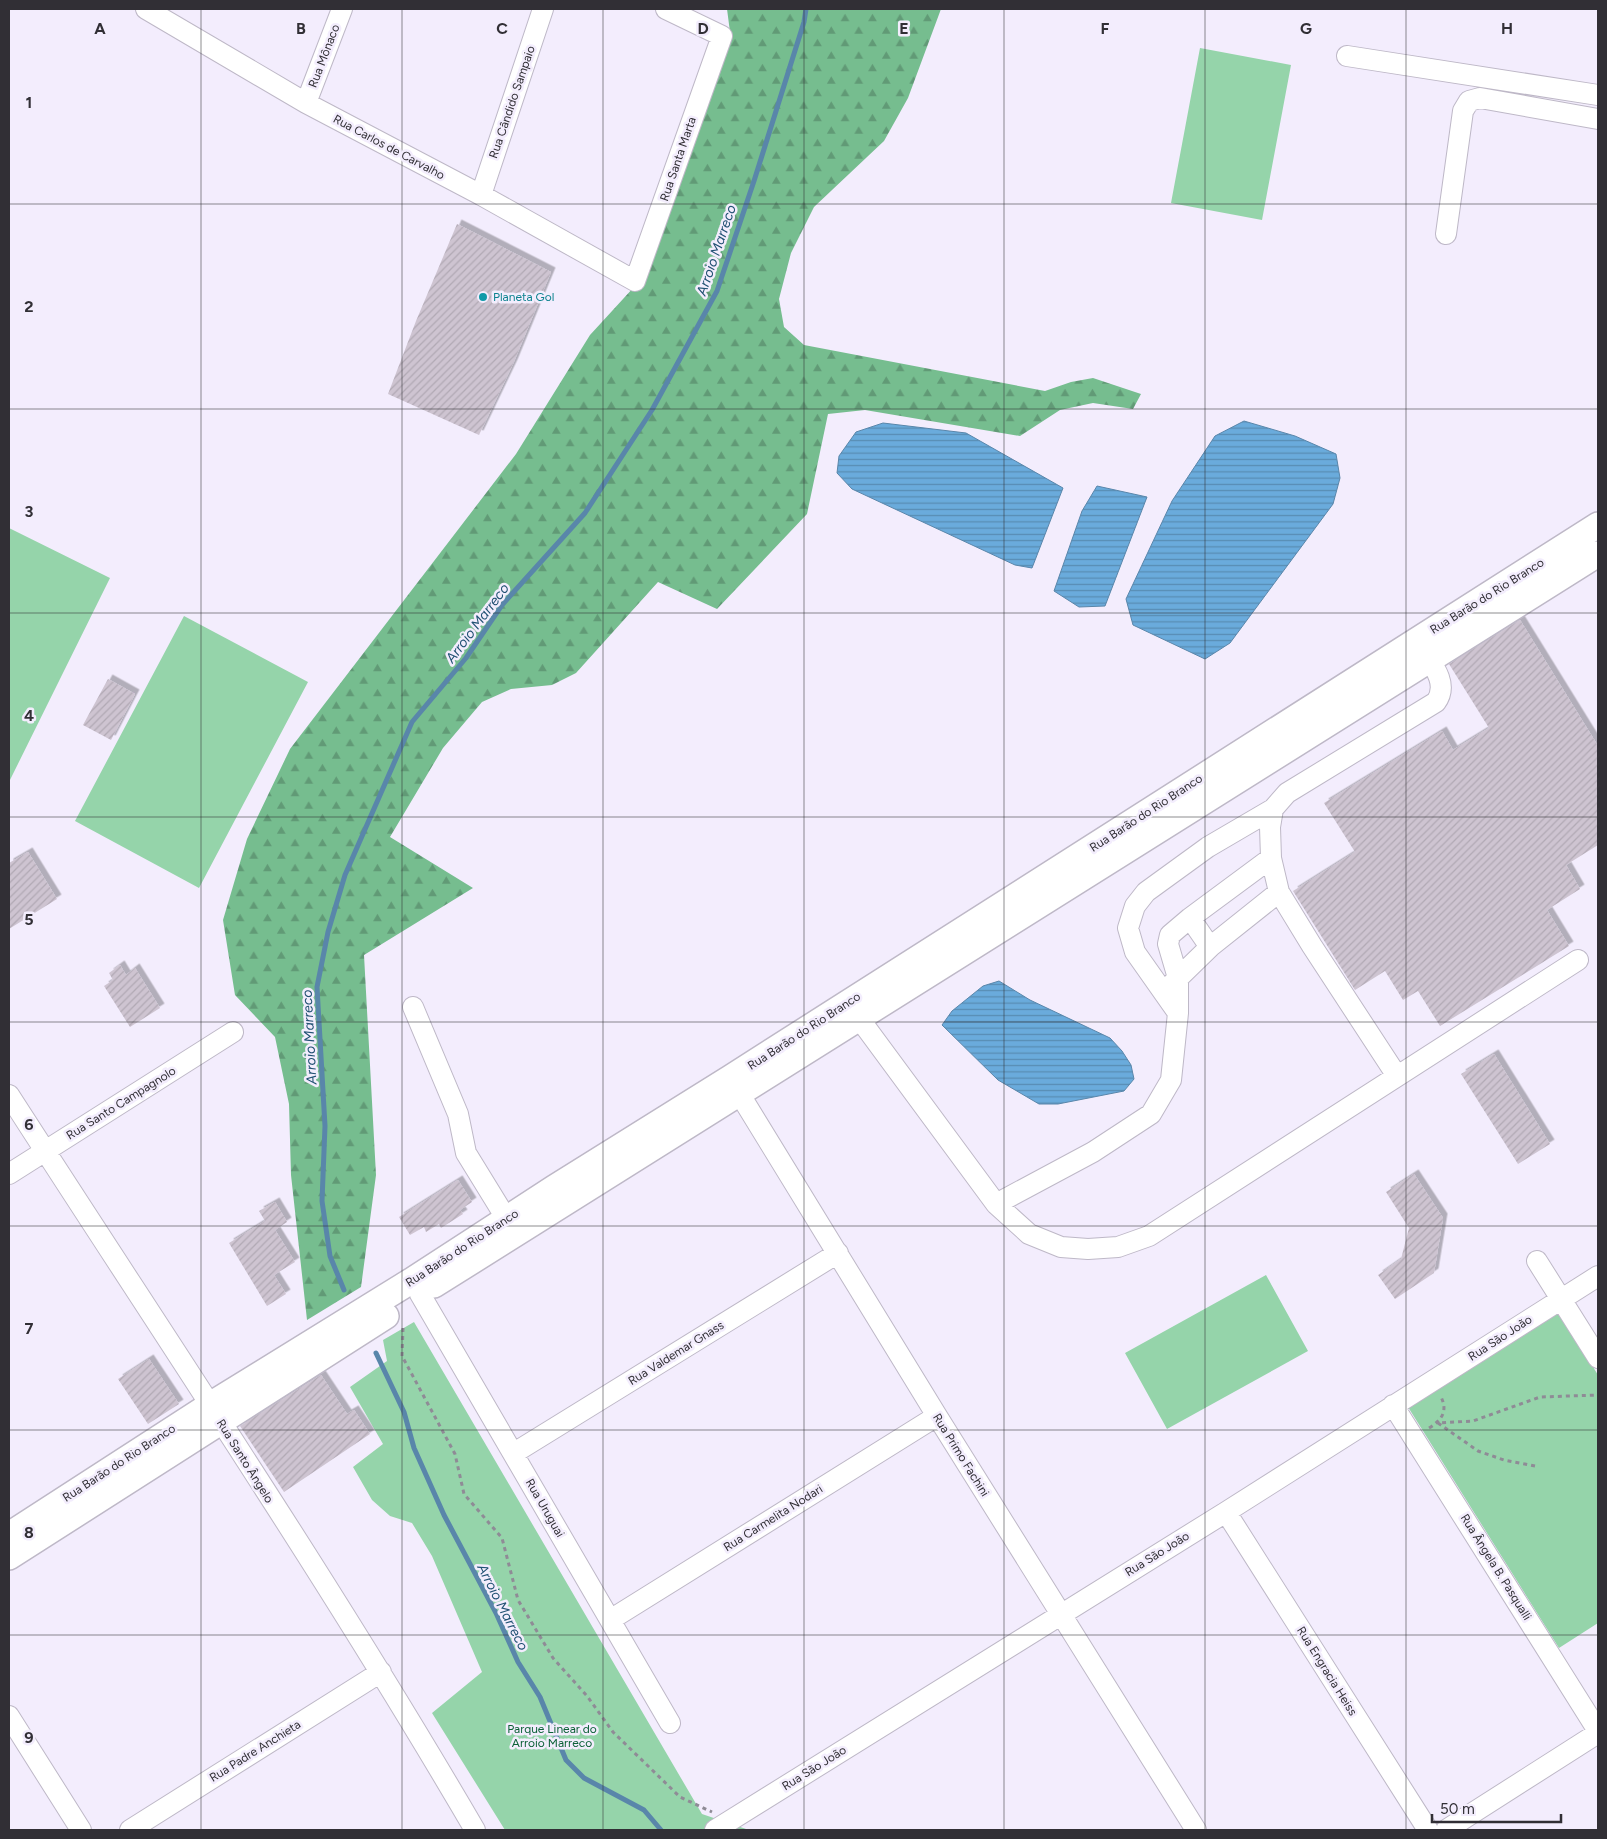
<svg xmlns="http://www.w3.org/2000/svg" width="1607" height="1839" viewBox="0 0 1607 1839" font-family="Figtree,sans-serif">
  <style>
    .forest { fill: url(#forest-firs) }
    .green { fill: #95d4aa }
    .water { fill: url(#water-rules); stroke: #5986aa }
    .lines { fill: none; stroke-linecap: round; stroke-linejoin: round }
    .stream { stroke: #5986aa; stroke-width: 5 }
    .building { fill: url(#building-hatch); filter: url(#shadow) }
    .minor-casing { stroke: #beb8c7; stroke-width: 22 }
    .major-casing { stroke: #beb8c7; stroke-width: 28 }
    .path { stroke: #8f8b96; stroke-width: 3; stroke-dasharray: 4 4; stroke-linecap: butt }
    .minor { stroke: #fff; stroke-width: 20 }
    .major { stroke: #fff; stroke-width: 25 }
    .grid { fill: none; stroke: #312f35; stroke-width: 1; stroke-opacity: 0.55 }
    .culture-dot { fill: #0f9aa8; stroke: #f3edfd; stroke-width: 2 }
    .labels { text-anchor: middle; stroke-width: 5; stroke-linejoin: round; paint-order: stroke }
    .street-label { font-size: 12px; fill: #312f35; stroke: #f3edfd }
    .culture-label { font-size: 12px; fill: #0d838f; stroke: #f3edfd; text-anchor: start }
    .park-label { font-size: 12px; fill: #0c6137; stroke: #f3edfd }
    .water-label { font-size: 14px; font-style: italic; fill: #215173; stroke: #f3edfd }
    .grid-label { font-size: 16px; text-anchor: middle; font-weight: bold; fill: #312f35; stroke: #f3edfd; stroke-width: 5; stroke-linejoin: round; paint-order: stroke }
  </style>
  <defs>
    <pattern id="forest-firs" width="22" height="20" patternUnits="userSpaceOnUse" patternTransform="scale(1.25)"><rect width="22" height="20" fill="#76bd8f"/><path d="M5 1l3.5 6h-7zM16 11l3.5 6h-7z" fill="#619a76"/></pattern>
    <pattern id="water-rules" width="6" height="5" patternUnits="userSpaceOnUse" patternTransform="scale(1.25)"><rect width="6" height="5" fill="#6aabdc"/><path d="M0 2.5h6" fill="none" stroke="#588cb3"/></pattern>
    <pattern id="building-hatch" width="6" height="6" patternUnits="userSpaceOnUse" patternTransform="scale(1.25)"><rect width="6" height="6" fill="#cec4d1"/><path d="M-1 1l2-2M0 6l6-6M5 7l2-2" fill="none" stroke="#b1a9b4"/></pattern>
    <filter id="shadow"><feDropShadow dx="4.5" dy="-4.5" stdDeviation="0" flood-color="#0004"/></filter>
  </defs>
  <rect width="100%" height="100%" fill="#f3edfd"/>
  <path class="forest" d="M727,9H941L908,98L884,141L814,207L791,253L779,299L784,327L804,345L1045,391L1071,382L1093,378L1141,394L1133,409L1093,403L1060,410L1020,436L865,410L828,414L807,514L717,609L658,582L576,673L552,685L511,689L482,702L443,748L390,837L473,888L364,955L376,1175L361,1287L307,1320L291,1175L289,1104L275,1037L235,995L223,920L247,839L290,749L516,454L590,335L645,275L730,32Z"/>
  <path class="green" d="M1200,48L1291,65L1262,220L1171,203Z
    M9,528L110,578L9,782Z
    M184,616L308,682L199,888L75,821Z
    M1266,1275L1308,1351L1167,1429L1125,1353Z
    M1559,1312L1598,1375V1623L1559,1648L1408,1407Z
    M414,1322L702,1814L749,1830H505L432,1713L482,1672L432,1556L412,1523L390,1516L372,1500L353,1467L383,1444L350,1387L387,1361L383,1340Z"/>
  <path class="water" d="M1244,421L1295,436L1336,454L1340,478L1333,504L1230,643L1205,659L1133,625L1126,599L1172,501L1215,436Z
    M883,423L966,433L1063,488L1032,568L1015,565L852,489L837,473L839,456L856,432Z
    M1097,486L1147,497L1105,606L1079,607L1054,591L1082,511Z
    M999,981L1030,1000L1110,1038L1122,1051L1131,1065L1134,1079L1124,1091L1058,1104H1039L998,1080L942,1025L952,1011L983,986Z"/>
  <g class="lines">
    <path class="stream" d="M344,1290L330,1256L322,1201L325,1126L317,987L328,932L345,875L412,722L466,658L502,605L585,513L652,410L717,291L754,181L804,22L806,9
      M376,1353L404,1412L414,1448L444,1515L496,1613L518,1662L540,1697L566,1760L584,1778L644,1810L661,1830"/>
  </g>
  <path class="building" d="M457,224L551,272L513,364L479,435L388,394L416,321Z
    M1520,620L1598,746V845L1566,865L1580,889L1547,910L1569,946L1440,1026L1418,991L1403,1000L1385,971L1355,990L1293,891L1355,852L1324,803L1442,731L1453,750L1489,728L1449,664Z
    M108,679L135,694L111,740L83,725Z
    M28,852L57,899L9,929V863Z
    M120,965L126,975L135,968L160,1008L130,1027L104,986L113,980L109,973Z
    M1494,1054L1550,1144L1518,1164L1461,1074Z
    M1414,1174L1443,1218L1434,1273L1395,1299L1378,1275L1401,1259L1409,1228L1386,1192Z
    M458,1180L472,1202L460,1210L463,1214L441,1228L439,1224L426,1232L424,1227L410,1235L399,1217Z
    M275,1202L287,1222L275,1230L295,1262L274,1275L286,1294L267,1306L229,1243L265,1221L259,1211Z
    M149,1359L179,1404L148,1424L118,1379Z
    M321,1375L347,1414L354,1410L370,1434L284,1492L240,1426Z"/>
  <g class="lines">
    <g class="minor-casing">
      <path id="minor" d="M146,9L306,103L481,195L635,281L722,36L666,9
        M1347,56L1598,95
        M306,103L342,9
        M481,195L543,9
        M1446,234L1463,111L1469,101L1480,98L1598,119
        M1190,918L1210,947
        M1171,985L1210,947L1279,892
        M850,1006L996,1204L1029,1234L1061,1247L1088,1249L1118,1247L1149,1236L1578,960
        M413,1007L458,1114L466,1153L514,1231
        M1178,1013V978L1168,944L1170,935L1190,918L1271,858
        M1397,1076L1312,946L1279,892L1271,858L1270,827L1273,809L1287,793L1436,702C1449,684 1433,665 1422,649
        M731,1080L937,1416L1196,1830
        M9,1095C166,1339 329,1580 475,1830
        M9,1174L233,1032
        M996,1204L1093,1152L1151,1114L1171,1080L1178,1013L1135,952L1128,928L1135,906L1146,892L1208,847L1273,809
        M1537,1261L1598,1358
        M420,1294L670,1723
        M1393,1405L1598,1731
        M514,1453L838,1253
        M1226,1512L1428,1830
        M610,1620L937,1416
        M9,1716L81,1830
        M130,1830L381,1672
        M715,1830L1226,1512L1598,1276
        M1446,1830L1598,1733"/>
    </g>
    <g class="major-casing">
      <path id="major" d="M434,1285L1598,554
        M9,1535L210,1405L411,1281L554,1188L730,1078L1598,525
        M9,1557L386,1316"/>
    </g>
    <path class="path" d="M403,1328L402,1356L455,1454L464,1494L502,1538L518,1600L553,1658L587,1696L613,1732L680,1797L712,1812
      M1429,1428C1442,1420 1448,1411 1441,1397
      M1535,1466L1504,1460L1478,1451L1438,1423L1473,1421L1540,1397L1598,1395"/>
    <use href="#minor" class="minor"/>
    <use href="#major" class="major"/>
  </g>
  <path class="grid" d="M201,9V1830M402,9V1830M603,9V1830M804,9V1830M1004,9V1830M1205,9V1830M1406,9V1830M9,204H1598M9,409H1598M9,613H1598M9,817H1598M9,1022H1598M9,1226H1598M9,1430H1598M9,1635H1598"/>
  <circle class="culture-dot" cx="483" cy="297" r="5"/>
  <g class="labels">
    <g class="street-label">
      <text transform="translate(324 56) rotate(-69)" y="4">Rua Mônaco</text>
      <text transform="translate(512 102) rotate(-71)" y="4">Rua Cândido Sampaio</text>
      <text transform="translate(389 147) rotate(28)" y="4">Rua Carlos de Carvalho</text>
      <text transform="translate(678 159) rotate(-71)" y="4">Rua Santa Marta</text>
      <text transform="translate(1487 596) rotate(-32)" y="4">Rua Barão do Rio Branco</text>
      <text transform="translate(1146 813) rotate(-33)" y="4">Rua Barão do Rio Branco</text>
      <text transform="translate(804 1031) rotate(-33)" y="4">Rua Barão do Rio Branco</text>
      <text transform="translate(121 1103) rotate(-32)" y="4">Rua Santo Campagnolo</text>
      <text transform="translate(462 1248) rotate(-33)" y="4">Rua Barão do Rio Branco</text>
      <text transform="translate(1500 1338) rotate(-33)" y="4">Rua São João</text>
      <text transform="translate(676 1353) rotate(-32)" y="4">Rua Valdemar Gnass</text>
      <text transform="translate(961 1455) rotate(58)" y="4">Rua Primo Fachini</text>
      <text transform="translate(245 1461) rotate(58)" y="4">Rua Santo Ângelo</text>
      <text transform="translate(119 1463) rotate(-33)" y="4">Rua Barão do Rio Branco</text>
      <text transform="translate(545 1508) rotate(60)" y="4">Rua Uruguai</text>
      <text transform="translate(773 1518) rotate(-32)" y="4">Rua Carmelita Nodari</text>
      <text transform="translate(1157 1554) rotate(-32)" y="4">Rua São João</text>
      <text transform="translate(1496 1567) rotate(58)" y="4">Rua Ângela B. Pasqualli</text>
      <text transform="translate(1327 1671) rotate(58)" y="4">Rua Engracia Heiss</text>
      <text transform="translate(255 1751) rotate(-32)" y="4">Rua Padre Anchieta</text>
      <text transform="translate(814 1768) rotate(-32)" y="4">Rua São João</text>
    </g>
    <g class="culture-label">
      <text x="493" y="301">Planeta Gol</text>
    </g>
    <g class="park-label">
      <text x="552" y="1733">Parque Linear do<tspan x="552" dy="14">Arroio Marreco</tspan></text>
    </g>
    <g class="water-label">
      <text transform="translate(716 250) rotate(-71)" y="5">Arroio Marreco</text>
      <text transform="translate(477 623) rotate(-53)" y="5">Arroio Marreco</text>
      <text transform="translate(309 1037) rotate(-93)" y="5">Arroio Marreco</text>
      <text transform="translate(503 1607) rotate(63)" y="5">Arroio Marreco</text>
    </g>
  </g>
  <g class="grid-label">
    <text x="100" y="34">A</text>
    <text x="301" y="34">B</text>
    <text x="502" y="34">C</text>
    <text x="703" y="34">D</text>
    <text x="904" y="34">E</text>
    <text x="1105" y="34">F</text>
    <text x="1306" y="34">G</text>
    <text x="1507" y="34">H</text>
    <text x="29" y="108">1</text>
    <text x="29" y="312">2</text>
    <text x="29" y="517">3</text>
    <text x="29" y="721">4</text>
    <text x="29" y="925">5</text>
    <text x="29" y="1130">6</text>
    <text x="29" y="1334">7</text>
    <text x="29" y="1538">8</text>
    <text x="29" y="1743">9</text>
  </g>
  <rect width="1607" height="1839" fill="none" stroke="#312f35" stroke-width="20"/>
  <path d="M1432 1814v8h129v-8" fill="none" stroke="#312f35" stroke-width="2.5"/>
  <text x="1440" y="1814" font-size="15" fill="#312f35" stroke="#f3edfd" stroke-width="4" paint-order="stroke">50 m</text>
</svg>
